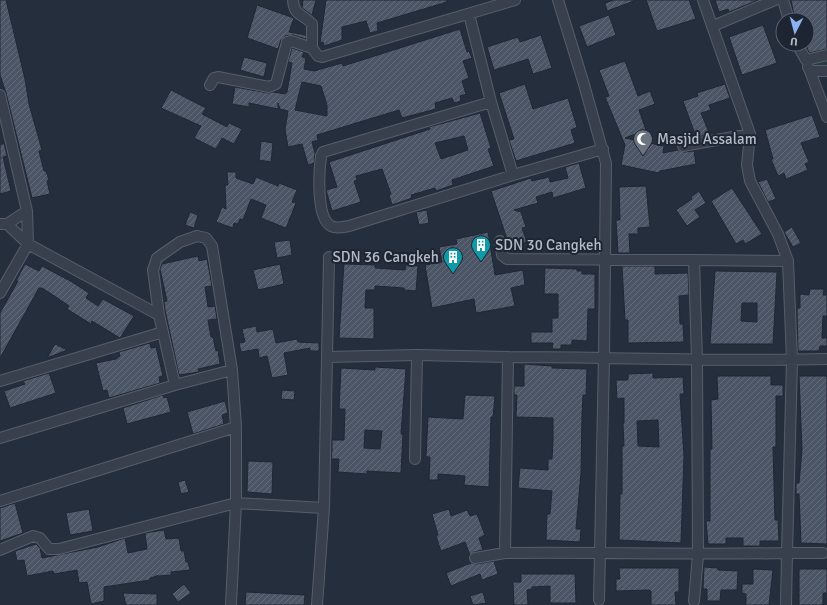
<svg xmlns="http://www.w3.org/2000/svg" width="827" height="605" viewBox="0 0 827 605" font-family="Signika,sans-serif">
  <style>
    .park { fill: #273a3e }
    .building { fill: url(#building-hatch); stroke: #202734; fill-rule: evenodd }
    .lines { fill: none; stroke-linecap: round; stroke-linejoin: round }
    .street-casing { stroke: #575e6b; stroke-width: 12 }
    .street { stroke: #39404d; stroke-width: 10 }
    .labels { text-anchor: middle; stroke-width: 4; stroke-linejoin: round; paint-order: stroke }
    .poi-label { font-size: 15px; fill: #b4bbc8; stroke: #1e2532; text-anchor: start }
  </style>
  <defs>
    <pattern id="building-hatch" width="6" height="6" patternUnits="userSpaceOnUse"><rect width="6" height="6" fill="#4b5566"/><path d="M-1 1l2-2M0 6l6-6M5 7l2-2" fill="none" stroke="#636c7a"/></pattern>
  </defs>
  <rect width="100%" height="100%" fill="#252e3d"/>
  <path class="park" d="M827,50V69H812L804,54Z"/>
  <path class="building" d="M0,0H6L25,79L29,104L42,150L39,151L44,171H46L49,180L47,181L50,194L32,198L6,93L0,75Z
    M303,0H316L312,15L302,8Z
    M326,0H447V2L377,23L378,31L370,33L366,21L342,27V40L324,46L323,42L320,43Z
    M614,0H634V1L607,11L605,3Z
    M646,0H689L696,19L657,31Z
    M715,0H758L729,12L728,9L719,12Z
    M791,0H827V49L809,53L807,47V20H795Z
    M257,5L294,18L289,32L306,35V39L293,35L285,36L281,40L278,49L247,38Z
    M609,15L616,35L587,47L579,26Z
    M763,25L777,63L742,75L729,37Z
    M460,29L467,52L469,51L472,58L463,61L469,78L462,81L466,94L460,96L461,101L454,103L452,98L435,103L436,109L402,118L399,110L317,135L318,140L312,142L315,153L314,163L308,165L302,144L288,147L285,130L288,111L280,109L278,103V109L249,103V107L232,104L235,87L268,93L274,92L285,94L287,92L292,63L288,62L292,48L304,52L302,57L306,58L304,69L314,71L342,63L343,66ZM302,82L321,86L327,105V116L295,110Z
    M541,35L552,68L533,74L528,59L494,70L487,47L518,37L520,42Z
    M244,57L267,63L264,77L240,70Z
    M625,61L638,96L650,91L655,104L639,110L646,130L625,138L664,146L663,153L678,150L684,152L694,151L696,164L660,171L659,173L621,165L625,145L605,97L609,96L599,70Z
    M525,84L533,109L568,98L577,127L571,130L575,143L516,161L509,140L514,139L499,93Z
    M725,84L730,98L709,105L711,110L701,113L710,135L696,137L683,101L698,96L697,93Z
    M171,90L206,108L202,114L227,127L229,123L242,129L234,144L222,138L216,149L194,138L201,126L161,108Z
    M480,113L491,148L488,149L494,166L452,180L453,185L436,191L435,188L411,195L412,198L392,205L389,195L391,194L382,169L356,176L357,180L354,181L361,202L332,211L326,190L337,187L329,162L430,129L429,127ZM464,136L468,150L441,159L435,143Z
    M812,115L820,137L801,143L809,162L805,164L808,170L786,179L784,173L778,176L771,159H773L765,130Z
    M261,141L273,143L271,162L259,160Z
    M4,143L7,156L3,157L11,191L0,194V145Z
    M579,163L586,188L553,198L552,192L536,197L538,203L514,210L521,212L526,227L522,228L527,242L510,248L491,191L531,178L532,181L549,177L550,182L568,178L565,167Z
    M227,172H236V178L253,184L256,177L278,186L279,183L297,190L292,202L296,203L286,228L261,218L266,205L251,199L243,220L240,219L238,224L234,223L233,228L216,222L222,207L226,209L225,185H228Z
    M767,179L776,199L768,202L758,182Z
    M646,186L650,227L638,228V234H629L630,253H618L616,220H620L619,187Z
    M732,188L762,234L745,244L743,240L736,244L711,201Z
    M699,191L706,203L695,210L700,217L687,226L676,210L692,199L691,197Z
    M427,210L429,223L419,225L416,212Z
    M190,212L198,215L194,228L185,225Z
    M792,227L801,243L793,247L784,232Z
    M488,232L495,275L523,270L525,285L511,288L515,306L476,313L474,299L432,308L425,265L442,262L439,247L457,244L456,239Z
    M290,240L292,255L277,258L274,242Z
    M198,256L199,261L207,259L212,286L205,287L208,307L215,306L217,319L208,320L211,337H213L216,351L218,350L220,364L198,369L199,372L179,375L165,310L164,302L167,301L160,269L162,264Z
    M25,264L39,271L42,266L72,282L89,293L86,298L98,306L103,299L134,316L120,338L92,321L91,324L67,309L69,306L56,297L42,288H39L0,358V313L18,281H16Z
    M280,264L284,284L258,290L253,270Z
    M344,264L375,265V268L405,270L406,265L418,266L416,291L404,290V288L375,286V290H366L365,308H374V339L339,338Z
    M622,266H655V274L688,273L689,295L679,296L680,324H683L684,342L628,343V320H625Z
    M545,268L577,269V271H582V274H595V309H588L587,341L572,340V345H561V349H552L553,343H531V332H552V318H558V294H544Z
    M715,271L777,272L773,344H710ZM742,303H757V322L741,321Z
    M810,289H824L823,295H827V316H823L822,338H827V346H820L819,351H798L797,308H800V294L809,295Z
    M256,326L257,332L273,329L276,343L297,339L298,342L319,343V351H310V348L284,353L288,375L272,378L267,356L259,358L258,349L241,352L239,343L245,342L242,329Z
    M150,343L151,348L156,347L163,376L159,377L160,383L109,398L107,390L103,391L96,363L116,359L120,356L119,352Z
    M55,344L67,350L47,358Z
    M524,364L552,366V368L587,369L586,395H583L582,415L581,473L576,529H581L580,542L546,540L547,514H550L552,491L518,488L520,468L548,470V459H552L553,441V418L516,417L517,395H514V386H524Z
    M375,367L406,369L401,434H403L401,473L367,471V474L338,472L339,459H331L332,451V440H344L345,409H339L341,368L375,370ZM365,430L382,431L380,449L364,448Z
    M49,373L56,393L10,408L4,391L25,384L23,381Z
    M653,373V378L683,377L684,394H680L684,456L681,543L619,540L620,494H622V446H624L623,423H624V398L617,399L616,380H628V374ZM658,420L659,447L638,446L637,421Z
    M717,376H771V385H783V396H776V447H773L775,520H778L779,541H760V546H743V538H726V544H708L706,521H710V449H712L711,400L718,399Z
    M799,376H827V544L801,543L799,494H796V483H799L802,450Z
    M282,390L295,391L294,400L281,399Z
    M163,395L164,398L167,397L171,412L127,424L123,408Z
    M465,395L495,396L493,417H491L489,487L464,485L465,476L438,474V480H429L430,457H426L428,417L463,419Z
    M225,401L228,413L222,415L224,424L193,434L187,412Z
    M248,461L273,462L272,494L247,492Z
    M185,480L189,492L181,494L178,482Z
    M15,503L23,533L0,541V508Z
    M89,509L93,531L70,535L66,513Z
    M449,509L451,516L467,510L470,516L477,514L485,535L479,538L483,550L474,552L470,555L465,542L441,551L436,536L438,535L432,514Z
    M164,530L166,539L179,538L181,551H184L186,562H188L190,570L171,572V575L158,576L157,575V576L150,578V580L104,587V601L91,604L87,582L79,583L77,570L54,574L53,571L27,576L24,560L17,561L15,551L36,544L40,548L42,558L98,547L125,538L128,553L147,549L145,533Z
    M494,561L498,574L482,580L480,574L451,586L446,573L471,563L476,564Z
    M704,567L718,568V570L738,571L737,590H721L720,601H707V589H703Z
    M619,568H679V592H675L676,605H651V591L649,590L616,591V579H620Z
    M753,569L773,570L769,605H746V594L742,593V584H753Z
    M799,569H827V593H823V605H799Z
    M521,574H575L576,603H550V586L532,587V589L527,590L528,605H514L513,582H521Z
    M184,584L191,593L178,602L172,594Z
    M246,592L305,595L304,605H245Z
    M483,592L486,603L473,605L470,596Z
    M123,593L157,594V605H126Z"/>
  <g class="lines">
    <g class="street-casing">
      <path id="street" d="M558,0L583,81L606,163L604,357L599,600
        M703,0L750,134L747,165L750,181L778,234L788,261L792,360L787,553C693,555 599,552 505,553L508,357C614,357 721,362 827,359
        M783,0L789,20
        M469,14L491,102L513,175L603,149
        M713,26L775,0
        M797,44L806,60L827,55
        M312,48L318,56L322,57L515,0
        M808,67L810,71H827
        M810,71L827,117
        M210,85L214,78L218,77L269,87L276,84L287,42L291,41L312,48V24C303,13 294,17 293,0
        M0,95L27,211L7,224H0
        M491,102L323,152L321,156C319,171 316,218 331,226C336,229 343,227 349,226L513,175
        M683,146L750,134
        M7,224L28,244L27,211
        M500,241L502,255L507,259L694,260
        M0,293L28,244L159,315L175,385L0,438
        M159,315L153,270L157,258L180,242L197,236L206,238L212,246L232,370L236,427
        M327,357L329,257
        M0,381L163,332
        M175,385L232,370
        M415,459L417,355
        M0,501L236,427V503L231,605
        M0,550L33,536L40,538L49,549H59L236,503L324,508
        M475,558L505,553
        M694,601L698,555L697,360L694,260L788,261
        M317,605L324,508L327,357L417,355L508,357
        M786,605L787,553H823"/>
    </g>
    <use href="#street" class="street"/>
  </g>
  <defs>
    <g id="mosque-pin" transform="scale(1)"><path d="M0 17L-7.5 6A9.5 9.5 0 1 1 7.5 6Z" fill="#6b7280" stroke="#1e2532"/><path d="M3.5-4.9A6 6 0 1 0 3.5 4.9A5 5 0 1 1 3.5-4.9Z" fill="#fff"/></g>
    <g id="building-pin" transform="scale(1)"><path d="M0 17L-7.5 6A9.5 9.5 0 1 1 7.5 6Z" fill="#0f9aa8" stroke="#1e2532"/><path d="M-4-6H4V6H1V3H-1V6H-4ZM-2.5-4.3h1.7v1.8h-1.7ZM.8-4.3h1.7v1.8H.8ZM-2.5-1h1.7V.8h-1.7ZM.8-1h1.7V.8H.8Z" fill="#fff"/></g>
  </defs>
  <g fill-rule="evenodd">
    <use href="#mosque-pin" x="643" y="139"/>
    <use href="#building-pin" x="481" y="245"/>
    <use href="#building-pin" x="453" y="257"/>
  </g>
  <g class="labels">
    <g class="poi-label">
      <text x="657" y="144">Masjid Assalam</text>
      <text x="495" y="250">SDN 30 Cangkeh</text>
      <text x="439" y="262" text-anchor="end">SDN 36 Cangkeh</text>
    </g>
  </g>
  <g transform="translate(795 32) rotate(186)"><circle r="19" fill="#1e2532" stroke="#5a616e"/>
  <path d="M0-3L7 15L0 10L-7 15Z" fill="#8db2f4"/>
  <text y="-6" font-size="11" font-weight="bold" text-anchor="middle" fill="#b4bbc8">U</text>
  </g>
</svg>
